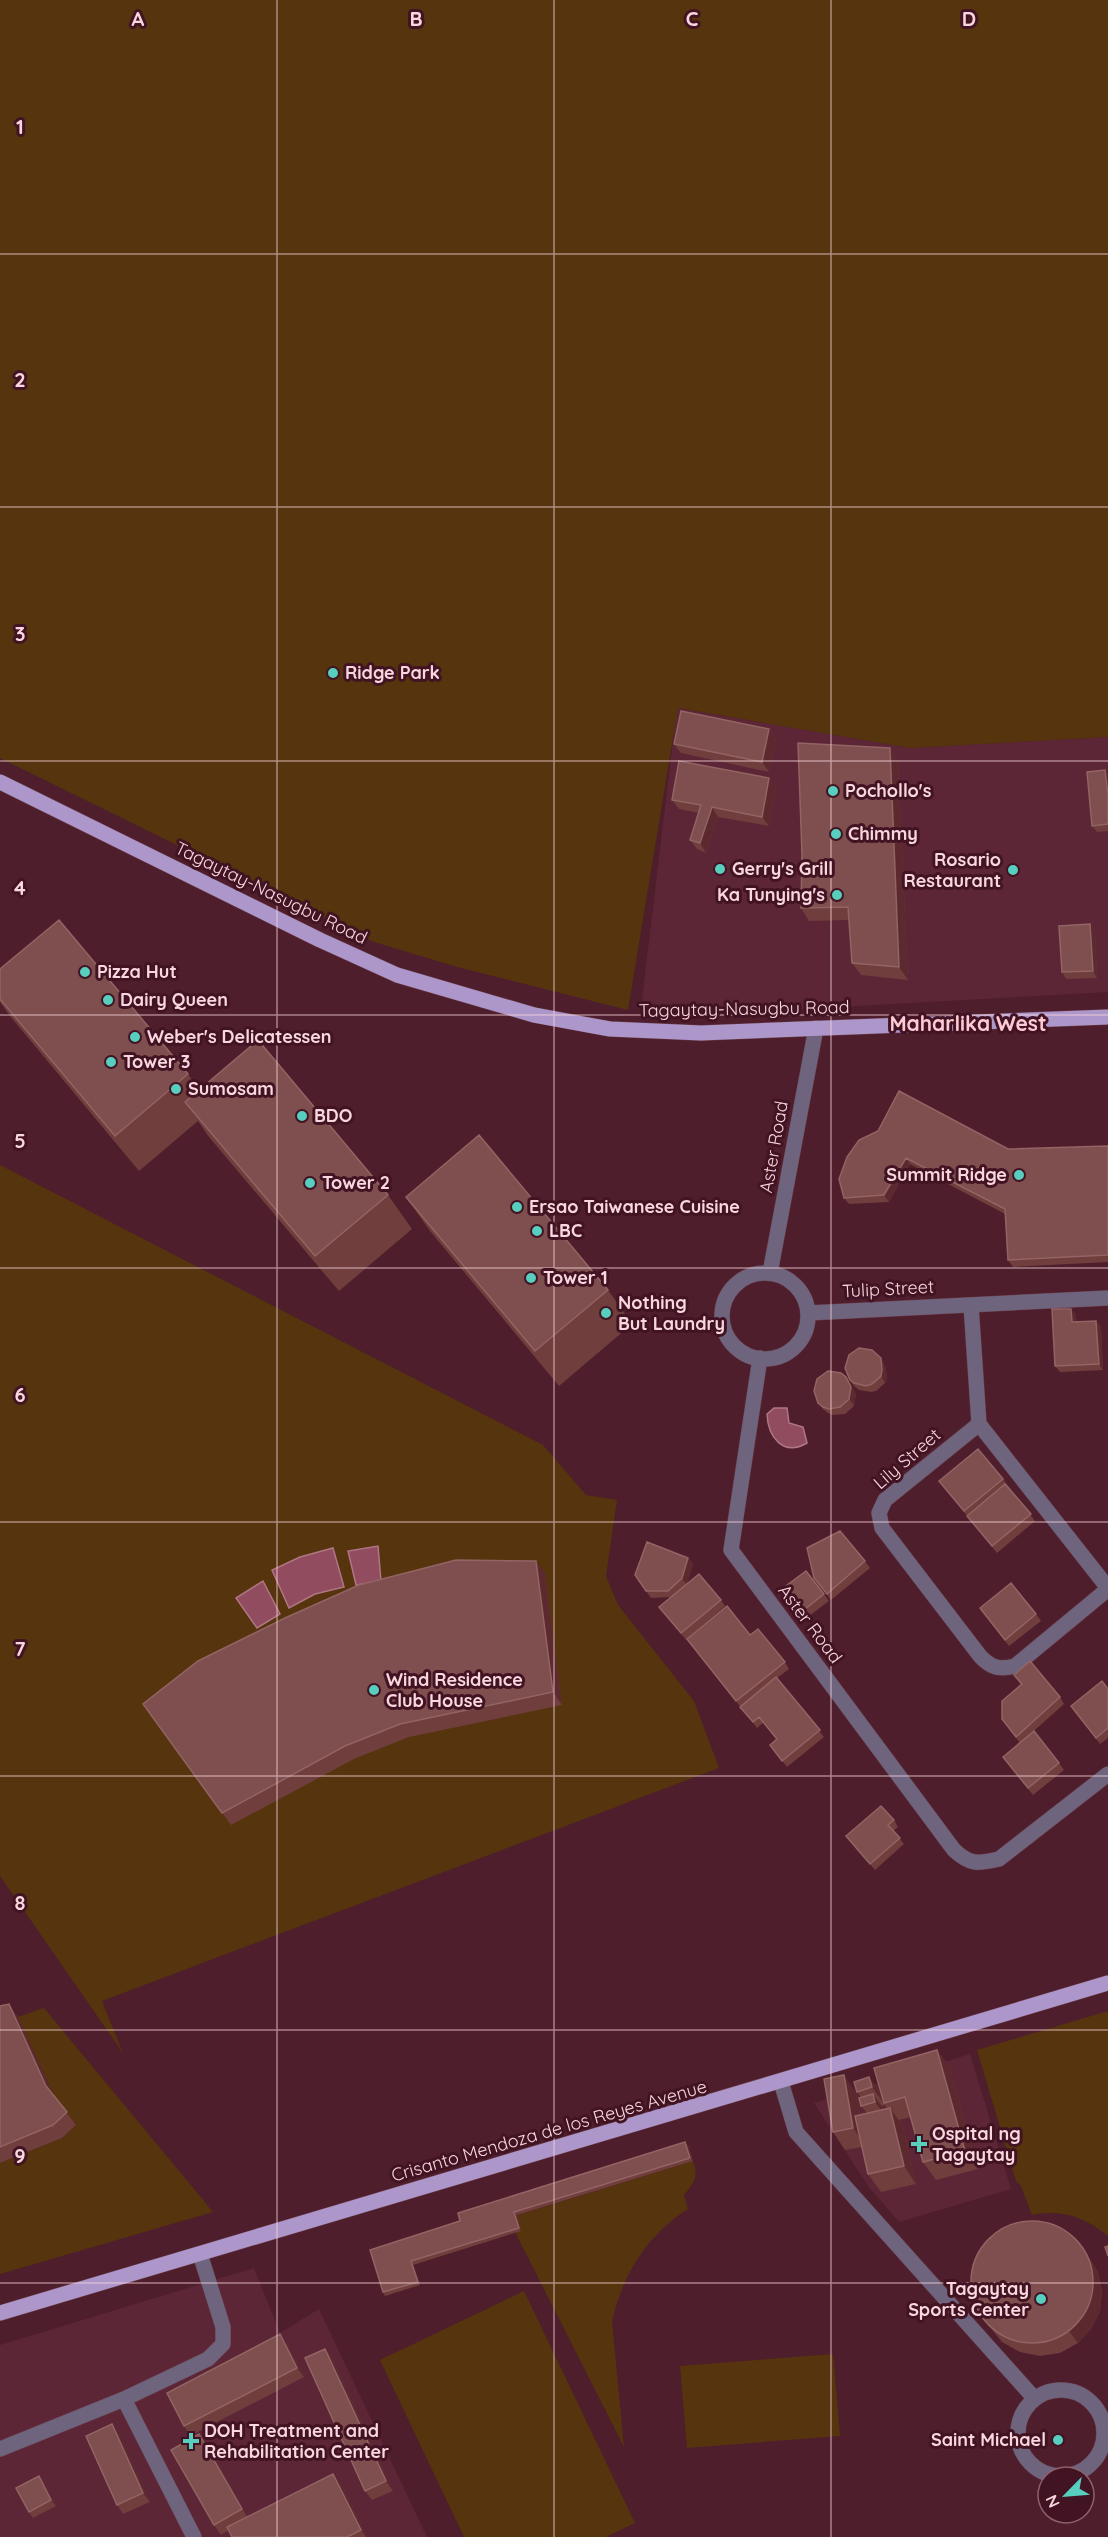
<svg xmlns="http://www.w3.org/2000/svg" width="1108" height="2537" viewBox="0 0 1108 2537" font-family="Quicksand,sans-serif">
  <style>
    .built { fill: #5d2636 }
    .green { fill: #56340d }
    .water { fill: #914d5f; stroke: #b07685; stroke-width: 1.5 }
    .lines { fill: none; stroke-linecap: round; stroke-linejoin: round }
    .minor-casing { stroke: #693c48; stroke-width: 16 }
    .major-casing { stroke: #693c48; stroke-width: 16 }
    .minor { stroke: #6f647e; stroke-width: 15 }
    .major { stroke: #ac96ca; stroke-width: 15 }
    .wall { fill: #703e3c; fill-rule: evenodd }
    .shaded-wall { fill: #5c2a2e }
    .building { fill: #7f4e4e; stroke: #926464; stroke-width: 1.5 }
    .grid { fill: none; stroke: #f8d7de; stroke-width: 1.5; stroke-opacity: 0.55 }
    .poi-dot { fill: #58cebf; stroke: #421322; stroke-width: 2 }
    .labels { text-anchor: middle; stroke-width: 6; stroke-linejoin: round; paint-order: stroke }
    .poi-label { font-size: 18px; font-weight: bold; fill: #f8d7de; stroke: #421322; text-anchor: start }
    .street-label { font-size: 18px; fill: #f8d7de; stroke: #421322 }
    .quarter-label { font-size: 21px; font-weight: bold; fill: #fdcad5; stroke: #421322 }
    .grid-label { font-size: 20px; text-anchor: middle; font-weight: bold; fill: #f8d7de; stroke: #421322; stroke-width: 6; stroke-linejoin: round; paint-order: stroke }
  </style>
  <rect width="100%" height="100%" fill="#4e1e2c"/>
  <path class="built" d="M677,708L910,748L1108,737V992L766,1011L641,1008Z
    M970,2054L1011,2189L899,2222L868,2186L814,2103Z
    M254,2268L280,2333L319,2309L427,2537H0V2345Z"/>
  <path class="green" d="M0,0H1108V737L910,748L678,708L628,1010L457,967L374,942L0,758Z
    M0,1165L543,1445L586,1495L617,1500L606,1576L618,1605L694,1701L719,1768L102,2001L123,2053L0,1876Z
    M44,2008L213,2212L0,2274V2163L62,2138L76,2125L55,2098L18,2017Z
    M1108,2011V2236C1084,2217 1063,2209 1032,2215L1021,2186L1016,2181L977,2050Z
    M693,2161C699,2177 694,2183 684,2195L688,2209C648,2234 622,2275 612,2322L624,2447L508,2218Z
    M524,2291L635,2523L606,2537H464L380,2360Z
    M833,2354L840,2436L687,2448L680,2366Z"/>
  <path class="water" d="M774,1408H787L789,1423L803,1427L807,1443C783,1457 768,1437 767,1414Z
    M378,1546L381,1581L356,1585L348,1551Z
    M333,1548L344,1587L315,1594L289,1608L272,1570L300,1557Z
    M263,1581L280,1614L257,1628L236,1598Z"/>
  <g class="lines">
    <g class="minor-casing">
      <path id="minor" d="M770,1273L816,1028
        M722 1316a43 43 0 1 1 86 0a43 43 0 1 1-86 0Z
        M971,1305L979,1424
        M808,1313L1108,1298
        M760,1358L731,1550L954,1850C970,1865 978,1864 999,1859L1108,1774
        M979,1424L885,1500L879,1513L882,1528L980,1656C991,1668 1000,1670 1015,1666L1108,1589
        M979,1424L1108,1588
        M781,2082L796,2132L1035,2399
        M1018 2433a43 43 0 1 1 86 0a43 43 0 1 1-86 0Z
        M124,2399L194,2537
        M0,2449L124,2399L208,2359L223,2344V2327L200,2254"/>
    </g>
    <g class="major-casing">
      <path id="major" d="M0,782L320,940L397,975L534,1015L610,1029L701,1033L1108,1017
        M0,2313L1108,1983"/>
    </g>
    <use href="#minor" class="minor"/>
    <use href="#major" class="major"/>
  </g>
  <path class="wall" d="M769,729L776,739L769,772L681,753L674,744Z
    M890,748L898,761L908,980L861,975L852,963L849,920L809,921L801,908L802,855Z
    M1105,770L1108,774V831L1097,832L1092,826Z
    M776,787L769,826L718,817L706,853L697,849L690,840L699,813L679,809L672,800Z
    M1090,924L1095,931L1097,978L1066,979L1062,972Z
    M0,969L188,1074L199,1090L388,1195L412,1229L339,1291L209,1137L198,1121L139,1171L10,1016L0,1002Z
    M1108,1146V1262L1013,1267L1008,1260L1005,1214L910,1164L889,1202L849,1204L844,1198L847,1157L1008,1149Z
    M406,1197L608,1290L632,1324L559,1386L430,1231Z
    M1071,1309L1076,1315V1322L1096,1321L1101,1327L1103,1370L1060,1372L1055,1366Z
    M885,1365L887,1377L885,1383L876,1391L871,1392L859,1390L854,1386L850,1380Z
    M846,1377L856,1394L854,1406L845,1414L833,1415L828,1413L823,1409L818,1403Z
    M1003,1479L1035,1521L997,1553L939,1481Z
    M688,1558L693,1564L687,1583L721,1600L725,1606L690,1636L750,1635L785,1662L789,1669L777,1678L824,1737L787,1767L770,1745L777,1740L763,1723L757,1728L687,1639L686,1640L659,1607L671,1597L651,1598L635,1575Z
    M865,1561L870,1568L831,1600L814,1578Z
    M545,1573L562,1705L409,1737L354,1759L231,1825L143,1704Z
    M786,1586L824,1594L829,1601L809,1616Z
    M980,1608L1036,1614L1041,1621L1009,1646Z
    M1014,1675L1060,1697L1064,1704L1026,1738L1059,1763L1064,1770L1033,1795L1003,1757L1020,1743L1002,1719L1021,1685Z
    M1108,1689V1738L1100,1744L1071,1706Z
    M894,1820L898,1827L893,1831L904,1844L875,1870L846,1836Z
    M0,2006L18,2017L53,2095L76,2125L62,2138L0,2163Z
    M937,2050L950,2068L978,2169L936,2180L923,2162L911,2117L899,2120L903,2126L916,2184L881,2192L868,2174L862,2147L845,2150L833,2132L856,2093L860,2115L867,2113L861,2106V2097L857,2092L869,2077L881,2094ZM884,2104L887,2108L884,2109L882,2106L885,2105Z
    M688,2145L693,2161L517,2215L521,2231L413,2265L420,2285L385,2296L383,2292L370,2250Z
    M1079,2242L1098,2272L1102,2291L1100,2311L1091,2329L1078,2343L1060,2353L1040,2356L1020,2352L1002,2342L989,2326L980,2314Z
    M287,2344L304,2377L190,2436L184,2426Z
    M325,2349L332,2358L393,2491L372,2500L365,2491Z
    M119,2434L150,2502L123,2514L117,2505Z
    M199,2434L206,2443L247,2516L342,2486L367,2537H232L229,2530L221,2535L214,2525Z
    M43,2483L56,2506L33,2518L29,2512Z"/>
  <path class="shaded-wall" d="M769,729L776,739L769,772L762,762Z
    M890,748L898,761L908,980L899,967Z
    M1105,770L1108,774V795Z
    M769,778L776,787L769,826L762,817Z
    M712,807L718,817L706,853L700,843Z
    M1090,924L1095,931L1097,978L1093,971Z
    M906,1158L910,1164L889,1202L884,1195Z
    M1071,1309L1076,1315L1077,1329L1072,1322Z
    M1096,1321L1101,1327L1103,1370L1099,1364Z
    M881,1358L885,1365L887,1377L885,1383L881,1376Z
    M846,1377L856,1394L854,1406L849,1399Z
    M688,1558L693,1564L687,1585L682,1578Z
    M536,1561L545,1573L562,1705L553,1692Z
    M9,2004L18,2017L55,2098L46,2086Z
    M937,2050L950,2068L978,2169L965,2151Z
    M844,2075L856,2093L866,2146L853,2128Z
    M869,2077L882,2095L885,2105L872,2087Z
    M873,2094L886,2112L888,2120L875,2102Z
    M890,2108L903,2126L916,2184L904,2166Z
    M685,2142L688,2145L693,2161L690,2158Z
    M514,2212L517,2215L521,2231L519,2228Z
    M1079,2242L1098,2272L1102,2291L1100,2311L1091,2329L1078,2343L1069,2331Z
    M411,2261L413,2265L420,2285L418,2282Z
    M280,2334L287,2344L304,2377L297,2368Z
    M325,2349L332,2358L393,2491L386,2481Z
    M112,2424L119,2434L150,2502L143,2493Z
    M199,2434L206,2443L249,2519L242,2509Z
    M333,2474L342,2486L367,2537H366L361,2530Z
    M39,2476L43,2483L56,2506L51,2500Z"/>
  <path class="building" d="M681,711L769,729L762,762L674,744Z
    M798,743L890,748L899,967L852,963L848,907L801,908L802,855Z
    M679,761L769,778L762,817L712,807L700,843L690,840L701,805L672,800Z
    M1105,770L1108,795V824L1092,826L1087,772Z
    M59,920L188,1074L115,1136L0,999V969Z
    M1090,924L1093,971L1062,972L1059,926Z
    M258,1040L388,1195L315,1256L185,1102Z
    M899,1091L1008,1149L1108,1146V1255L1008,1260L1005,1209L906,1158L884,1195L844,1198L839,1179L847,1157L859,1140L878,1131Z
    M479,1135L608,1290L535,1351L406,1197Z
    M1052,1309H1071L1072,1322L1096,1321L1099,1364L1055,1366Z
    M859,1348L872,1350L881,1358L882,1370L881,1376L872,1384L866,1386L854,1383L850,1380L845,1368L849,1355Z
    M828,1371L841,1373L846,1377L851,1387L849,1399L840,1407L829,1409L823,1407L818,1403L814,1391L817,1379Z
    M978,1449L1003,1479L964,1511L939,1481Z
    M1005,1484L1031,1514L992,1546L967,1516Z
    M840,1531L865,1561L827,1594L814,1578L807,1548Z
    M647,1542L688,1558L682,1578L668,1591H646L635,1575Z
    M456,1560L536,1561L553,1692L400,1724L345,1746L222,1813L143,1704L198,1661L285,1618L359,1585Z
    M806,1571L824,1594L804,1610L786,1586Z
    M699,1574L721,1600L681,1633L659,1607Z
    M1011,1583L1036,1614L1005,1640L980,1608Z
    M727,1606L750,1635L758,1629L785,1662L736,1701L687,1639Z
    M1030,1661L1060,1697L1016,1737L1002,1719V1701L1022,1684L1014,1675Z
    M776,1677L820,1730L782,1761L770,1745L777,1739L759,1717L753,1722L740,1707Z
    M1102,1681L1108,1689V1728L1096,1738L1071,1706Z
    M1034,1731L1059,1763L1028,1788L1003,1757Z
    M881,1806L894,1820L888,1825L900,1838L870,1864L846,1836Z
    M9,2004L46,2086L67,2112L53,2125L0,2147V2006Z
    M937,2050L965,2151L923,2162L905,2097L884,2103L874,2068Z
    M844,2075L853,2128L833,2132L824,2079Z
    M869,2077L872,2087L857,2092L854,2082Z
    M873,2094L875,2102L861,2106L859,2098Z
    M890,2108L904,2166L868,2174L855,2116Z
    M685,2142L690,2158L514,2212L519,2228L411,2261L418,2282L383,2292L370,2250L460,2221L458,2213Z
    M971 2282a61 61 0 1 1 122 0a61 61 0 1 1-122 0Z
    M1108,2246V2256L1105,2247Z
    M280,2334L297,2368L184,2426L167,2393Z
    M325,2349L386,2481L365,2491L305,2358Z
    M112,2424L143,2493L117,2505L86,2436Z
    M199,2434L242,2509L214,2525L171,2450Z
    M333,2474L361,2530L347,2537H232L227,2527Z
    M39,2476L51,2500L29,2512L16,2488Z"/>
  <path class="grid" d="M277,0V2537M554,0V2537M831,0V2537M0,254H1108M0,507H1108M0,761H1108M0,1015H1108M0,1268H1108M0,1522H1108M0,1776H1108M0,2030H1108M0,2283H1108"/>
  <g class="poi-dot">
    <circle cx="333" cy="673" r="6"/>
    <circle cx="833" cy="791" r="6"/>
    <circle cx="836" cy="834" r="6"/>
    <circle cx="720" cy="869" r="6"/>
    <circle cx="1013" cy="870" r="6"/>
    <circle cx="837" cy="895" r="6"/>
    <circle cx="85" cy="972" r="6"/>
    <circle cx="108" cy="1000" r="6"/>
    <circle cx="135" cy="1037" r="6"/>
    <circle cx="111" cy="1062" r="6"/>
    <circle cx="176" cy="1089" r="6"/>
    <circle cx="302" cy="1116" r="6"/>
    <circle cx="1019" cy="1175" r="6"/>
    <circle cx="310" cy="1183" r="6"/>
    <circle cx="517" cy="1207" r="6"/>
    <circle cx="537" cy="1231" r="6"/>
    <circle cx="531" cy="1278" r="6"/>
    <circle cx="606" cy="1313" r="6"/>
    <circle cx="374" cy="1690" r="6"/>
    <path d="M916 2135h6v6h6v6h-6v6h-6v-6h-6v-6h6z"/>
    <circle cx="1041" cy="2299" r="6"/>
    <circle cx="1058" cy="2440" r="6"/>
    <path d="M188 2432h6v6h6v6h-6v6h-6v-6h-6v-6h6z"/>
  </g>
  <g class="labels">
    <g class="poi-label">
      <text x="345" y="679">Ridge Park</text>
      <text x="845" y="797">Pochollo's</text>
      <text x="848" y="840">Chimmy</text>
      <text x="1001" y="866" text-anchor="end">Rosario<tspan x="1001" dy="21">Restaurant</tspan></text>
      <text x="732" y="875">Gerry's Grill</text>
      <text x="825" y="901" text-anchor="end">Ka Tunying's</text>
      <text x="97" y="978">Pizza Hut</text>
      <text x="120" y="1006">Dairy Queen</text>
      <text x="147" y="1043">Weber's Delicatessen</text>
      <text x="123" y="1068">Tower 3</text>
      <text x="188" y="1095">Sumosam</text>
      <text x="314" y="1122">BDO</text>
      <text x="1007" y="1181" text-anchor="end">Summit Ridge</text>
      <text x="322" y="1189">Tower 2</text>
      <text x="529" y="1213">Ersao Taiwanese Cuisine</text>
      <text x="549" y="1237">LBC</text>
      <text x="543" y="1284">Tower 1</text>
      <text x="618" y="1309">Nothing<tspan x="618" dy="21">But Laundry</tspan></text>
      <text x="386" y="1686">Wind Residence<tspan x="386" dy="21">Club House</tspan></text>
      <text x="932" y="2140">Ospital ng<tspan x="932" dy="21">Tagaytay</tspan></text>
      <text x="1029" y="2295" text-anchor="end">Tagaytay<tspan x="1029" dy="21">Sports Center</tspan></text>
      <text x="204" y="2437">DOH Treatment and<tspan x="204" dy="21">Rehabilitation Center</tspan></text>
      <text x="1046" y="2446" text-anchor="end">Saint Michael</text>
    </g>
    <g class="street-label">
      <text transform="translate(271 893) rotate(26)" y="6">Tagaytay-Nasugbu Road</text>
      <text transform="translate(744 1009) rotate(-1)" y="6">Tagaytay-Nasugbu Road</text>
      <text transform="translate(774 1147) rotate(-80)" y="6">Aster Road</text>
      <text transform="translate(888 1289) rotate(-3)" y="6">Tulip Street</text>
      <text transform="translate(907 1459) rotate(-41)" y="6">Lily Street</text>
      <text transform="translate(810 1624) rotate(53)" y="6">Aster Road</text>
      <text transform="translate(549 2131) rotate(-16)" y="6">Crisanto Mendoza de los Reyes Avenue</text>
    </g>
    <g class="quarter-label">
      <text x="968" y="1031">Maharlika West</text>
    </g>
  </g>
  <g class="grid-label">
    <text x="138" y="26">A</text>
    <text x="416" y="26">B</text>
    <text x="692" y="26">C</text>
    <text x="969" y="26">D</text>
    <text x="20" y="134">1</text>
    <text x="20" y="387">2</text>
    <text x="20" y="641">3</text>
    <text x="20" y="895">4</text>
    <text x="20" y="1148">5</text>
    <text x="20" y="1402">6</text>
    <text x="20" y="1656">7</text>
    <text x="20" y="1910">8</text>
    <text x="20" y="2163">9</text>
  </g>
  <g transform="translate(1066 2495) rotate(245)"><circle r="28" fill="#421322" stroke="#8b616d" stroke-width="1.5"/>
  <path d="M0-4.5L10 22L0 15L-10 22Z" fill="#58cebf"/>
  <text y="-9" font-size="16" font-weight="bold" text-anchor="middle" fill="#f8d7de">N</text>
  </g>
</svg>
